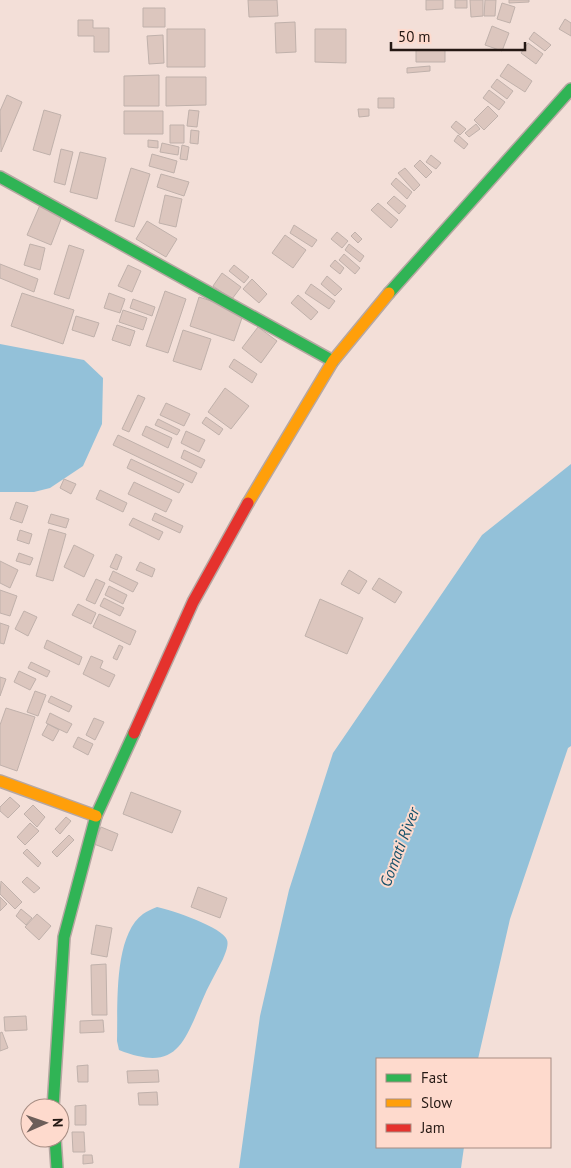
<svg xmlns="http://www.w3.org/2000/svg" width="571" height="1168" viewBox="0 0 571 1168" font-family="'PT Sans',sans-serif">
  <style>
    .water { fill: #93c1d9 }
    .building { fill: #dcc6be; stroke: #c0b1ab }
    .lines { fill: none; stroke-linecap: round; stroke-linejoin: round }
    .fast-casing { stroke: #b6a7a2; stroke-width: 14 }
    .slow-casing { stroke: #b6a7a2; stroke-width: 14 }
    .jam-casing { stroke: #b6a7a2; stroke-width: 14 }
    .fast { stroke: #30b455; stroke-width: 11 }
    .slow { stroke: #ff9f0a; stroke-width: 11 }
    .jam { stroke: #e5322d; stroke-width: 11 }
    .labels { text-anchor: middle; stroke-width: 4; stroke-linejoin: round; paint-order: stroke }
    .water-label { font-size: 16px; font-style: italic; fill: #17526b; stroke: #fedacd }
  </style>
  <rect width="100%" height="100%" fill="#f3dfd8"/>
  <path class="water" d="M0,344L84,360L103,378L102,424L83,466L50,488L34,492H0Z
    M571,464V746L568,748L510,919L478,1059H377V1147H464L461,1168H239L260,1016L289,890L333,753L482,535Z
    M157,907C171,910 223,927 227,940C229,945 225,954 223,959C216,973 208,986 202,1001C183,1046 175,1072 119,1050L117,1041C118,1007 113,936 143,914C147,911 152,909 157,907Z"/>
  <path class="building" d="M248,0H277L278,16L249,17Z
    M426,0H443V9L426,10Z
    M455,0H467V8H455Z
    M470,0H483V16L471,17Z
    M485,0H496L495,16H484Z
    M509,0H529V2L509,3Z
    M502,3L515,7L510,23L497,19Z
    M143,8H165V27H143Z
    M565,19L571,23V36L559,29Z
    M78,20H93V28H109V52H94V36H78Z
    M295,22L296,52L276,53L275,23Z
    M492,26L509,33L502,51L485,45Z
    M167,29H205V67H167Z
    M315,29H346V63L315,62Z
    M534,32L551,45L545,51L529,39Z
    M163,35L164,63L149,64L147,36Z
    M528,43L543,54L536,64L521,53Z
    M416,50H445V62H416Z
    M508,64L532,81L525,92L500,76Z
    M430,66V71L407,73V68Z
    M159,75V106H124V76Z
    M166,77H206V105L166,106Z
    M497,79L513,91L507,99L491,87Z
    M489,90L505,102L499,110L483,98Z
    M7,95L22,102L1,152L0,111Z
    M378,98H394V108H378Z
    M488,106L498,116L484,130L474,120Z
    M358,109H369V116L359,117Z
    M44,110L61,115L50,155L33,150Z
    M189,110L199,111L197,127L187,126Z
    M124,111H163V134H124Z
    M456,121L466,129L460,135L451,127Z
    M476,124L480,129L469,137L465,133Z
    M170,125H184V143H170Z
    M191,130L199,131L198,144L190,143Z
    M458,135L468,144L464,149L454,141Z
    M148,140L158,141V148L148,147Z
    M162,143L179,147L178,155L160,152Z
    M182,145L189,147L187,160L180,159Z
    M61,149L73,152L65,185L54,182Z
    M80,152L106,158L97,199L70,192Z
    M152,154L177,161L174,173L149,166Z
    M431,155L441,163L436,169L426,162Z
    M420,160L432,172L426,178L414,166Z
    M131,168L150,174L134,227L115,221Z
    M405,168L420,185L414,191L398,173Z
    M161,174L189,182L184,196L157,187Z
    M396,178L412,192L407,199L391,184Z
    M165,195L182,199L176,227L159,223Z
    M394,196L406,206L399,214L387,203Z
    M378,203L398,220L391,228L371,210Z
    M40,205L63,214L51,245L27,235Z
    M147,221L177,239L166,257L136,239Z
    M294,225L317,240L312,247L290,233Z
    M337,232L348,241L342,248L331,239Z
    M355,232L362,239L358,243L351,236Z
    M285,235L306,250L293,268L272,253Z
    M30,244L45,248L40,270L24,265Z
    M349,244L364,256L360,262L345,250Z
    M69,245L84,250L69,299L54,294Z
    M344,254L360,268L355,274L339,260Z
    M335,260L344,268L340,274L330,266Z
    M0,264L38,279L34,292L0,278Z
    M128,265L141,271L132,292L118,286Z
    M234,265L249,277L244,283L229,271Z
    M222,273L241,287L232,299L213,286Z
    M327,276L342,289L335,296L321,284Z
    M252,279L267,294L259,303L243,289Z
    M311,284L335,301L329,309L305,293Z
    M165,291L186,299L168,353L146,346Z
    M22,293L74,310L63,344L11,326Z
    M109,293L125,299L120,313L104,308Z
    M298,295L318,312L311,320L291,303Z
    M199,297L244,312L234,341L190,326Z
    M133,299L155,307L152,316L130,308Z
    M123,310L147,318L143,330L119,322Z
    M76,316L99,323L94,337L72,330Z
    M117,325L135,331L130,346L112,340Z
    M258,327L277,341L261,363L242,348Z
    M183,330L211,339L201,370L173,361Z
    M234,359L257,374L252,383L229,367Z
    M225,388L249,406L231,429L208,412Z
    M138,395L145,398L129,432L122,429Z
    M166,403L190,414L184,426L160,415Z
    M206,417L223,429L219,435L202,423Z
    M158,419L180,430L177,435L155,425Z
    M146,426L172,438L168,448L142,435Z
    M186,431L205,440L199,452L181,443Z
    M118,435L197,473L192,483L113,445Z
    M184,450L205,460L201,468L181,458Z
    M131,459L184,484L179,493L127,468Z
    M64,479L76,484L71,494L60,488Z
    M134,482L172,500L166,512L128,494Z
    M100,490L127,503L123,512L96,499Z
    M16,502L28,506L22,523L10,519Z
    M155,513L183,526L180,533L152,520Z
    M51,514L69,519L66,528L48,523Z
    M133,518L163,532L159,540L129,525Z
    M49,529L66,534L53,581L36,576Z
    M20,530L32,534L29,544L17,540Z
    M74,545L94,555L84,577L64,567Z
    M19,553L33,558L30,565L16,561Z
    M116,554L122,557L117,570L110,567Z
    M0,561L18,570L10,588L0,583Z
    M140,562L155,569L152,577L136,570Z
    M349,570L367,581L359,594L341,584Z
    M113,571L138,583L133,592L109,580Z
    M379,578L402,592L395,603L372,589Z
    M96,579L105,583L95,604L86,600Z
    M109,586L127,595L123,604L105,595Z
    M0,590L17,596L10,616L0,613Z
    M104,598L124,608L120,616L100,606Z
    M320,599L363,618L347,654L305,636Z
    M78,604L96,613L91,624L72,615Z
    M24,611L37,617L28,636L15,629Z
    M99,614L136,631L130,645L93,627Z
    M0,623L9,626L4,644L0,643Z
    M47,640L82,657L79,665L44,648Z
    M119,645L123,647L117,660L113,658Z
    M91,656L103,661L100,668L115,675L109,687L83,674Z
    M31,662L50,671L47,677L28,668Z
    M19,671L36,679L30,690L14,682Z
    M0,677L6,679L0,696Z
    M35,691L46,695L38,716L27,712Z
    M51,696L72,706L69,712L48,702Z
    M6,708L35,717L17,771L0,765V725Z
    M50,713L72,724L67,733L46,723Z
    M94,718L104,722L95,740L86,735Z
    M48,724L59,730L53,741L42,735Z
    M78,737L93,744L88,755L73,747Z
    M131,792L181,811L172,833L123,814Z
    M10,797L20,806L8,818L0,811V807Z
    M33,805L45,817L37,827L24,814Z
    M66,817L71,821L60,834L55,829Z
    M30,823L39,831L25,845L17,837Z
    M101,827L118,834L112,851L94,844Z
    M69,835L74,840L57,857L52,852Z
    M27,849L41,863L38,867L23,853Z
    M27,877L40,888L34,893L22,882Z
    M1,881L22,902L15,909L0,894Z
    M198,887L227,898L220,918L191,907Z
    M0,897L7,904L0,911Z
    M21,909L32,918L26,925L16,916Z
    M37,914L51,926L39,940L25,927Z
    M96,925L112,928L107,957L91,954Z
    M106,964L107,1015H92L91,965Z
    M26,1016L27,1030L5,1031L4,1017Z
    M103,1020L104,1032L80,1033V1021Z
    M2,1032L8,1048L0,1051V1033Z
    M88,1065V1082H78L77,1066Z
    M158,1070L159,1082L128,1083L127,1071Z
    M157,1092L158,1105H139L138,1093Z
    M86,1105V1125H75V1106Z
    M72,1132H84L85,1152H73Z
    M83,1155H92L93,1163L83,1164Z"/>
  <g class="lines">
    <g class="fast-casing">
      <path id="fast" d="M0,177L333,361
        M389,293L571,89
        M53,1108L64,937L96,816L134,733
        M55,1138L57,1168"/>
    </g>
    <g class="slow-casing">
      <path id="slow" d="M248,503L333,361L389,293
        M0,781L96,816"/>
    </g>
    <g class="jam-casing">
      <path id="jam" d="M134,733L193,602L248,503"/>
    </g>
    <use href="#fast" class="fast"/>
    <use href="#slow" class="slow"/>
    <use href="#jam" class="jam"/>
  </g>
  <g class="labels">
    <g class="water-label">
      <text transform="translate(399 847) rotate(-69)" y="6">Gomati River</text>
    </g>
  </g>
  <rect x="376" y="1058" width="175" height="90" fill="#fedacd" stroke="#a78d83"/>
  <rect x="386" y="1074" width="25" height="8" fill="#30b455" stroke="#a78d83"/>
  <text x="421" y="1083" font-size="15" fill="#251914">Fast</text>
  <rect x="386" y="1099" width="25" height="8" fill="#ff9f0a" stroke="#a78d83"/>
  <text x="421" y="1108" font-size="15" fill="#251914">Slow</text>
  <rect x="386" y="1124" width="25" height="8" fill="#e5322d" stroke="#a78d83"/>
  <text x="421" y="1133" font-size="15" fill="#251914">Jam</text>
  <g transform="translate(45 1123) rotate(88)"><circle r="24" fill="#fedacd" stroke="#a78d83"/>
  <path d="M0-4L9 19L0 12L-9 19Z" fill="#6d5e59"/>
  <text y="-8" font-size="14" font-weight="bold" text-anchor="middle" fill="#251914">N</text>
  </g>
  <path d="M391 42v8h134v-8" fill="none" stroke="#251914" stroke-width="2.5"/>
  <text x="398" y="42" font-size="15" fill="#251914" stroke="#fedacd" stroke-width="4" paint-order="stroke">50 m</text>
</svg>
